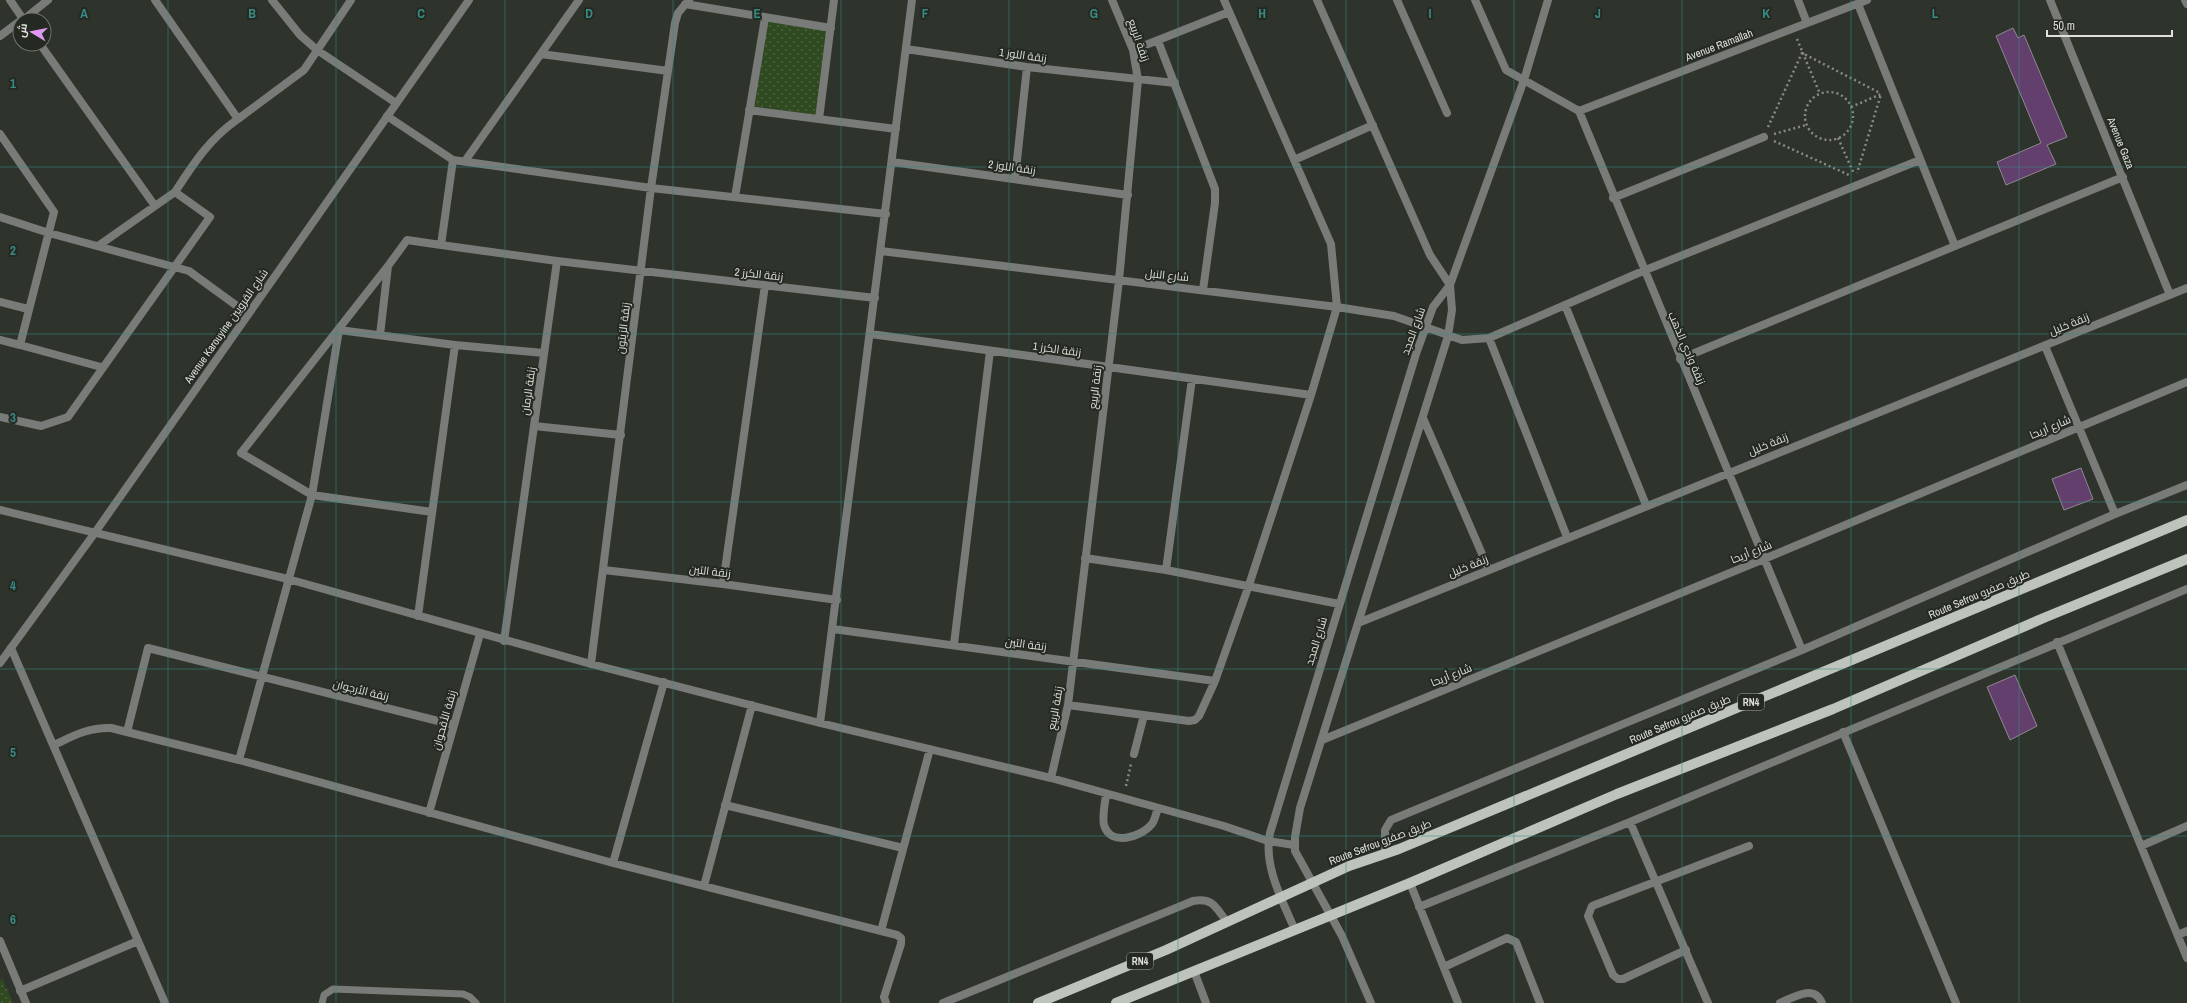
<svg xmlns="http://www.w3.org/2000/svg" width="2187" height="1003" viewBox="0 0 2187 1003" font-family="'Archivo Narrow',Cairo,sans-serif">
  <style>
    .green { fill: url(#green-dots) }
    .building { fill: #633f6d; stroke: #8e8890 }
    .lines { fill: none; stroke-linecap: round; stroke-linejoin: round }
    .path { stroke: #878b84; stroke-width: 2.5; stroke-dasharray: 2 3; stroke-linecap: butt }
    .service { stroke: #787b77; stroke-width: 7 }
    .minor { stroke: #787b77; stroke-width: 8 }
    .tertiary { stroke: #787b77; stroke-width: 8 }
    .primary { stroke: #bec4bc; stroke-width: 10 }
    .grid { fill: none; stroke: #388b84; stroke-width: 1; stroke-opacity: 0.55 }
    .labels { text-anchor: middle; stroke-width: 4; stroke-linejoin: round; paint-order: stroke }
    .shield { fill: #242922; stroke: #a6a9a4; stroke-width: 1 }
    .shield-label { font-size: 10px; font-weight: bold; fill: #dde0db }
    .street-label { font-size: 11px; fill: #dde0db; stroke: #242922 }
    .grid-label { font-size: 13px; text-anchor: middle; font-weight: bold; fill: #388b84; stroke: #242922; stroke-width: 4; stroke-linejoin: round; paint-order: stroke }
  </style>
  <defs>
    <pattern id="green-dots" width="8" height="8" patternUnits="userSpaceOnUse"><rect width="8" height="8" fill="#2f4920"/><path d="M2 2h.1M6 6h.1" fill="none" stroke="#4d6340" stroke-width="1.8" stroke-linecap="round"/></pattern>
  </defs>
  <rect width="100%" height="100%" fill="#2e332b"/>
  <path class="green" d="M766,19L830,29L818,115L750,106Z
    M2,978L13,1003H0V981Z"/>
  <path class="building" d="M2013,28L2018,38L2024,35L2067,137L2047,145L2056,164L2006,185L1997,162L2041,143L1996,36Z
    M2081,468L2093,499L2064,510L2052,479Z
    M2015,675L2037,726L2010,740L1987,687Z"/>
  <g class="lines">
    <path class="path" d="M1797,39L1820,94
      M1805 116a24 24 0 1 1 48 0a24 24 0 1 1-48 0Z
      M1851,107L1881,94L1857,173
      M1768,127L1802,53L1880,93
      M1774,134L1806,125
      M1838,138L1854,174
      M1774,141L1849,175
      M1126,786L1131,764"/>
    <path class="service" d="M322,1003L324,995L333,989L463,994L470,997L476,1003"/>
    <path class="minor" d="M10,0L23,19L21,20
      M155,0L238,119C209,139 194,163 175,192
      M272,0L300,35L317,50L396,103
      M1317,0L1430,255L1450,285L1452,310L1448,336L1300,808L1295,837V851L1342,936L1371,1003
      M1397,0L1447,113
      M1475,0L1506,70L1579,111L1802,650
      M1798,0L1807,23
      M2050,0L2170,295
      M2185,0L2187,4
      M685,4L831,28
      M1858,4L1955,246
      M23,20L48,0
      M0,36L20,21
      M1158,41L1215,189V203L1203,290
      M40,44L155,206
      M906,49L1027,67L1175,83
      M1133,50L1229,12
      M541,54L668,71
      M749,110L896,129
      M1579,111L1867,0
      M387,116L453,160L651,188L886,214
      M238,119L304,70L351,0
      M819,119L834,0
      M0,134L54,212L20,345L101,367
      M1294,160L1373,125
      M465,161L579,0
      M892,162L1128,195
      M1015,179L1027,67
      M735,197L765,18
      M1613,198L1764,137
      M0,217L49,233L189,271L248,314
      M441,245L557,261L504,641
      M881,251L1337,307L1394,316L1462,340L1489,338L1643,271L1920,160
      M557,261L875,298
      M388,266L241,453L312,495L432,512
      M0,302L28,309
      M1565,305L1646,505
      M871,334L1311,395
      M380,335L388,266L407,240L441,245L453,160
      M1489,338L1567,537
      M0,340L20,345
      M2045,346L2115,514
      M1680,359L2123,177
      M0,417L41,426L68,417L210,217L175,192L98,246
      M1423,418L1489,570
      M534,426L621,435
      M0,510L288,579L591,664L820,723L1051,778L1224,826L1268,841L1294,845
      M1085,558L1166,570L1339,604
      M604,570L723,584L837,600
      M1166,570L1192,379
      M723,584L765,285
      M418,616L455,345
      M1358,623L2187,288
      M833,629L1215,681
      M2057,642L2187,958
      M954,644L990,351
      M11,648L165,1003
      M591,664L651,188L675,23L678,13L689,0
      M1068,705L1189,721L1195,720L1199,716L1215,681L1249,585L1311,395L1337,307L1331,244L1224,0
      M820,723L912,0
      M127,732L148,648L454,725
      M1843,732L1956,1003
      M1322,740L1764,559L2187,382
      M54,745C73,736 89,727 111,728L239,760L613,863L897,935L901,938V944L884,997L886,1003
      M1134,754L1144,715
      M239,760L312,495L339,330L455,345L544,353
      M1051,778L1068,705L1119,280L1138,80L1133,50L1112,0
      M1106,794C1105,804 1102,816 1104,825C1110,847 1141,837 1151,825C1155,821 1156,813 1158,808
      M725,805L903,848
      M429,813L480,634
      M1630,822L1708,1003
      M2141,846L2187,826
      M1385,853V830L1391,820L1802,650L2115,514L2187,485
      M613,863L664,682
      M1410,883L1458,1003
      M704,886L752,705
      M1419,907L1630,822L2187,589
      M1295,930C1282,900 1263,865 1270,833L1416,354L1433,307L1450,285L1524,80L1548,0
      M881,931L930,749
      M2178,935L2187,931
      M0,941L26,1003
      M1686,950L1623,979H1618L1613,975L1588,916L1592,906L1749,846
      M1444,967L1507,938L1516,942L1540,1003
      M1194,971L1206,1003
      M20,991L138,941
      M943,1003L1193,901C1213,897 1216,908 1227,922
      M1780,1003C1794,997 1814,984 1822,1003"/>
    <path class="tertiary" d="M0,663L94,534L469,0"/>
    <path class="primary" d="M1038,1003L1166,950L1349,866L1399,849L2187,520
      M1116,1003L1410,883L1617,794L1833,709L2046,617L2187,559"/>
  </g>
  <path class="grid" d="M168,0V1003M336,0V1003M505,0V1003M673,0V1003M841,0V1003M1009,0V1003M1178,0V1003M1346,0V1003M1514,0V1003M1682,0V1003M1851,0V1003M2019,0V1003M0,167H2187M0,334H2187M0,502H2187M0,669H2187M0,836H2187"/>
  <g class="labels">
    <g class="shield">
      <rect x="1738" y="694" width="26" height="16" rx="3"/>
      <rect x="1127" y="953" width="26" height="16" rx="3"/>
    </g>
    <g class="shield-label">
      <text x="1751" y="706">RN4</text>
      <text x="1140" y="965">RN4</text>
    </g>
    <g class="street-label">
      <text transform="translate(1139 40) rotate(71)" y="4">زنقة الربيع</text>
      <text transform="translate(1719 45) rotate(-21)" y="4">Avenue Ramallah</text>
      <text transform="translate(1023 55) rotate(8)" y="4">زنقة اللوز 1</text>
      <text transform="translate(2121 143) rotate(68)" y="4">Avenue Gaza</text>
      <text transform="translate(1012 167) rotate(8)" y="4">زنقة اللوز 2</text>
      <text transform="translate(759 274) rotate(6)" y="4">زنقة الكرز 2</text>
      <text transform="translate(1167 275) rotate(6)" y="4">شارع النبل</text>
      <text transform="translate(2069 324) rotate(-22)" y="4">زنقة خليل</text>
      <text transform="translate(226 326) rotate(-55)" y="4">Avenue Karouyine شارع القرويين</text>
      <text transform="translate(623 328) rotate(-83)" y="4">زنقة الزيتون</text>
      <text transform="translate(1413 331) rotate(-70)" y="4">شارع المجد</text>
      <text transform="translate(1687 348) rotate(67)" y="4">زنقة وادي الذهب</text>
      <text transform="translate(1057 349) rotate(8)" y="4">زنقة الكرز 1</text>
      <text transform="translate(1095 387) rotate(-83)" y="4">زنقة الربيع</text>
      <text transform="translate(528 391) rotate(-82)" y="4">زنقة الرمان</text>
      <text transform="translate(2050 427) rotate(-23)" y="4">شارع أريحا</text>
      <text transform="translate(1768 444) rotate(-22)" y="4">زنقة خليل</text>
      <text transform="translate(1751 552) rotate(-22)" y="4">شارع أريحا</text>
      <text transform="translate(1468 566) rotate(-22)" y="4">زنقة خليل</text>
      <text transform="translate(710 571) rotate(7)" y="4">زنقة التين</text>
      <text transform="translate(1979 594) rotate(-23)" y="4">Route Sefrou طريق صفرو</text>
      <text transform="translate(1316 641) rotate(-73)" y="4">شارع المجد</text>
      <text transform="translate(1026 644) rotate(8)" y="4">زنقة التين</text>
      <text transform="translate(1451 675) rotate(-22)" y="4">شارع أريحا</text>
      <text transform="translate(361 690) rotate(14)" y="4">زنقة الأرجوان</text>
      <text transform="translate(1055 708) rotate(-80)" y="4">زنقة الربيع</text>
      <text transform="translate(1680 719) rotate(-23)" y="4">Route Sefrou طريق صفرو</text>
      <text transform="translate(444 720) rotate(-74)" y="4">زنقة الأقحوان</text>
      <text transform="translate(1380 842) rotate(-21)" y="4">Route Sefrou طريق صفرو</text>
    </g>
  </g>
  <g class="grid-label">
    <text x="84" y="18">A</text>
    <text x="252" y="18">B</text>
    <text x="421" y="18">C</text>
    <text x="589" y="18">D</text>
    <text x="757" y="18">E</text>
    <text x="925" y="18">F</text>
    <text x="1094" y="18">G</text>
    <text x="1262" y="18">H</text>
    <text x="1430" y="18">I</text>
    <text x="1598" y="18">J</text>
    <text x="1766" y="18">K</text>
    <text x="1935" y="18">L</text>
    <text x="13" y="88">1</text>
    <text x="13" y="255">2</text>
    <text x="13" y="422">3</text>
    <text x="13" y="590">4</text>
    <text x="13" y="757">5</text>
    <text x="13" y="924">6</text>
  </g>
  <g transform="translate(32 32) rotate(280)"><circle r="19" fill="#242922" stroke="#6e726c"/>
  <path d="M0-3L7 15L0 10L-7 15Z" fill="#de98f2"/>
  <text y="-6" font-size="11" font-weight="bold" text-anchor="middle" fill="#dde0db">ش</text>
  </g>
  <path d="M2047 30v6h125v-6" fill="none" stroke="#dde0db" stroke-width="2"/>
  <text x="2053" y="30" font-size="12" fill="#dde0db" stroke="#242922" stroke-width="3" paint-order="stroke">50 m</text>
</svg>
